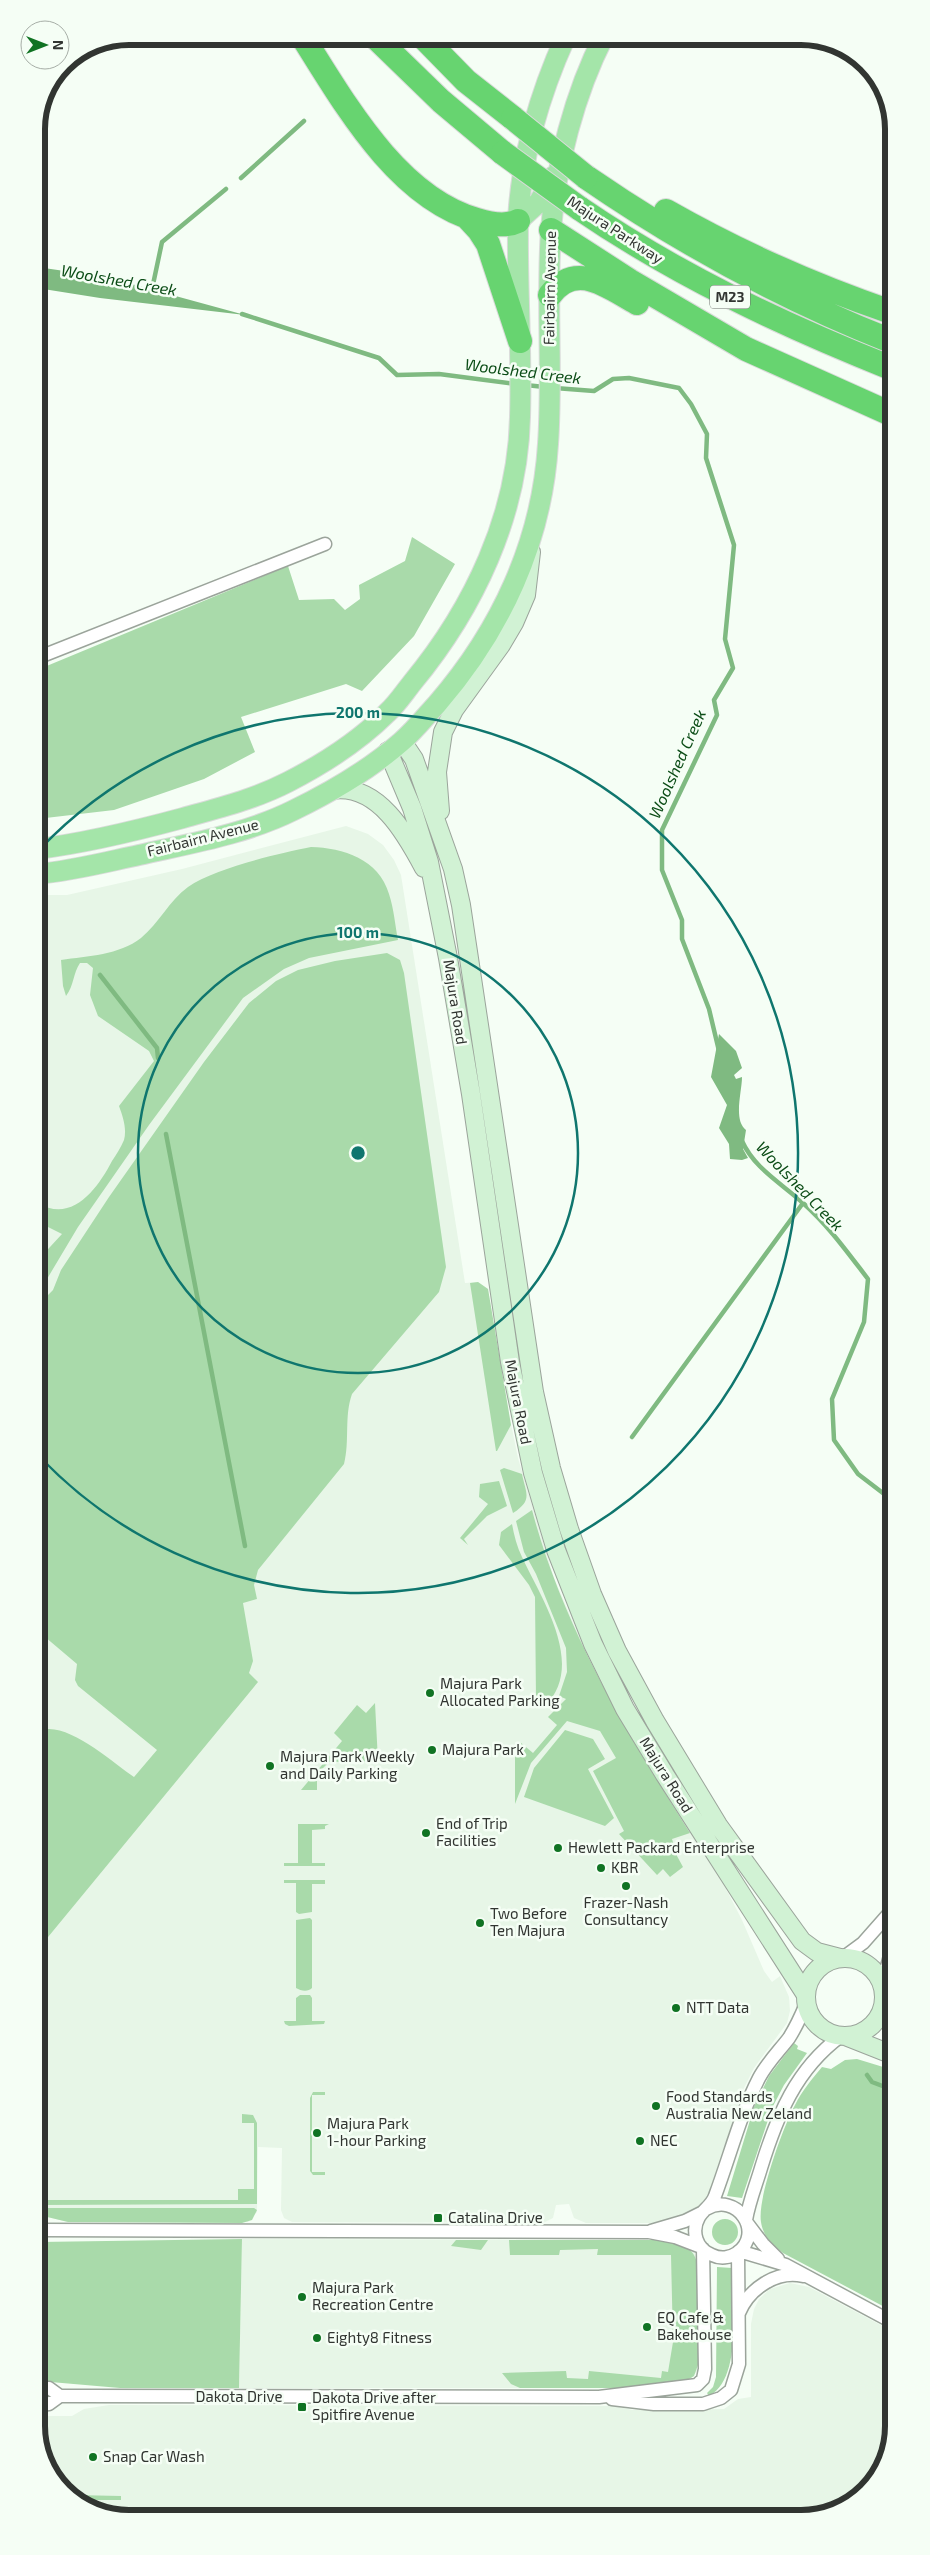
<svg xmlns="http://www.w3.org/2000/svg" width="930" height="2555" viewBox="0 0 930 2555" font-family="'Exo 2',sans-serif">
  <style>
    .built { fill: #e7f6e7 }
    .green { fill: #a9daaa }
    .water { fill: #7fba81 }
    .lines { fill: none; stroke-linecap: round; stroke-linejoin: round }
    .stream { stroke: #7fba81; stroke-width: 4.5 }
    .minor-casing { stroke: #9ba49b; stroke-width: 15 }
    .secondary-casing { stroke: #9ba49b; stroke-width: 20 }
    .primary-casing { stroke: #dadbda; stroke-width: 22 }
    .motorway-casing { stroke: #dadbda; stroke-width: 26 }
    .minor { stroke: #fff; stroke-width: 12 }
    .secondary { stroke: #d1f2d4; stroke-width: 18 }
    .primary { stroke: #a4e5a9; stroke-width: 20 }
    .motorway { stroke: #67d470; stroke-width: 24 }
    .motorway-bridge-casing { stroke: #dadbda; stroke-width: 26; stroke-linecap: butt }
    .motorway-bridge { stroke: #67d470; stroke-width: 24 }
    .ring { fill: none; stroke: #0f766e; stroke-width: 2.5 }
    .poi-dot { fill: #107323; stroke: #f5fef5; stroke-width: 2 }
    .labels { text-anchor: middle; stroke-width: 5; stroke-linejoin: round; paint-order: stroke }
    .shield { fill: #f5fef5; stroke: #6c716c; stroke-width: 1 }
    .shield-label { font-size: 14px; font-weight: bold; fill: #313531 }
    .street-label { font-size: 15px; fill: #313531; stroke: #f5fef5 }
    .poi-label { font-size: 15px; fill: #313531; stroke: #f5fef5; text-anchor: start }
    .water-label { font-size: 16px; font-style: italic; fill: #0c4d17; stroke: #f5fef5 }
    .rim { fill: none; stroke: #313531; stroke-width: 6 }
    .centre { fill: #0f766e; stroke: #f5fef5; stroke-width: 2.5 }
    .ring-label { font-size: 15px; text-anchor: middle; font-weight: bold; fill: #0f766e; stroke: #f5fef5; stroke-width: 5; stroke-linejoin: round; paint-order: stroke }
  </style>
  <rect width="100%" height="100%" fill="#f5fef5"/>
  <path class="built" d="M346,826L368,834L383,845L394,860L401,875L465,1283L478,1282L488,1289L503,1385L518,1458L554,1578L586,1652L633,1742L722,1881L742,1920L764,1971L772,1982L780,1976L789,1997L790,2011L787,2023L754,2068L743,2090L707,2198L697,2210L672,2221L656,2223H586L574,2218L569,2204L556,2205L553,2218L543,2223L292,2222L284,2218L281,2210L282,2148L258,2147L257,2212L248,2222H68L39,2215L37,895H67L182,869Z
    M242,2239L667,2240L694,2252L697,2258V2371L691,2378L605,2388H239Z
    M790,2283L809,2287L894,2332V2426L874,2483L825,2516L123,2519L68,2496L39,2450V2412L48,2416H72L84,2409L109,2405L614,2406L633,2410L724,2409L738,2399L751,2397V2324L754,2309L759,2299L770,2289Z"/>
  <path class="green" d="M412,537L455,564L414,636L362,691L346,684L241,717L255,752L204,779L114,810L37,819V670L288,566L299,600L334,599L345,610L360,599L359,585L405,561Z
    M311,847C343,848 379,859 389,894C394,909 395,925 398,940L309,958L284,969L243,998L149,1125L78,1227L47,1279L42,1298L44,1299L53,1290L61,1270L109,1197L204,1062L249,1003L276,981L298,970L335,961L387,953L400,960L404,973L446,1267L439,1292L352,1394C344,1416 350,1441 344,1464L258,1570L254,1585L257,1599L243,1603L253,1661L249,1673L258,1682L39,1948V1731C65,1719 112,1762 134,1777L157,1750L78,1686L75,1680L77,1664L38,1631V1260L62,1234L38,1222V1203C72,1224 98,1188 112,1161C116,1155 121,1147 124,1140C127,1129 123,1117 119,1106L154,1061L149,1051L98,1016L90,995L93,968L87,963H80C73,973 74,986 66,996L63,986L61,960C88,956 119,955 141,938C159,923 169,901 188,887C215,868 277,854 311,847Z
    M478,1282L488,1289L511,1425L497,1451H496L470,1283Z
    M504,1468L522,1474C526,1494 533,1500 513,1513L500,1470Z
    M499,1481L507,1506L487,1516L464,1539L468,1545L460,1538L488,1504L479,1497L480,1484Z
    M532,1510C563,1627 626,1732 690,1833L672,1839L677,1856L683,1867L670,1877L663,1869L657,1875L619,1834L624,1831L593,1771L616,1758L600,1731L567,1721L531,1763L515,1804V1751L520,1742L533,1753L557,1725L548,1717L566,1699L559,1696L567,1672L566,1648L536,1574L524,1552L516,1521Z
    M512,1524C514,1535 517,1547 522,1557C542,1600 587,1666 544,1707L536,1700L535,1597L529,1585L499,1545L501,1532Z
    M375,1703L378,1761L329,1762L322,1769L326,1773V1778H317V1790H301L342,1741L334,1733L357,1705L366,1713Z
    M565,1730L593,1739L605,1759L588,1769L614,1818L605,1826L524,1797L534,1768Z
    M298,1824H329L325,1826V1829L312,1830V1863H325V1866H284V1863H298Z
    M284,1880H325V1884H312V1912L299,1914L296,1912V1883H284Z
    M310,1918L312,1920V1988C308,1992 301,1991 296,1988V1920Z
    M300,1995H310L312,1998V2021H325L324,2024L289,2026L285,2024L284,2021H296V1998Z
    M794,2043L798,2046L797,2049L807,2053L784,2085L772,2108L742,2198L727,2196L754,2107L769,2076Z
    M857,2059L893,2070L894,2312L783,2253C772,2245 763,2236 761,2222C757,2199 783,2127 795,2105C802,2091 812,2079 822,2067L831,2069L845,2060Z
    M313,2092H325V2095H312V2172H325V2175H313L310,2171V2098Z
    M242,2114L253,2115L257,2123V2204L39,2205V2200H238V2189H254V2123H242Z
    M39,2208H254L257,2210L252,2220L242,2223L68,2222L39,2215Z
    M712 2232a13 13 0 1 1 26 0a13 13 0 1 1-26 0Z
    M242,2239L239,2388H120L39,2381V2242Z
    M456,2240H488L481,2250L451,2246Z
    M509,2240H667C686,2246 697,2249 698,2271V2365L694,2376L686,2381L627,2388H520L511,2384L502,2373L566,2371L567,2378L588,2379L589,2371L661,2378L662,2371L668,2372L673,2342L671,2255H597L598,2249L560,2250L559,2255H510Z
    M717,2267L732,2268C732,2302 743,2378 709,2396L707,2393L713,2387L716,2377Z
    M73,2484L74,2495L121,2496V2500H78L69,2496V2487Z"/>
  <path class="water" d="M37,267L106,277L245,315L100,298L37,288Z
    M719,1034L736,1051L742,1068L734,1075L736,1079L742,1077C742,1092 733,1120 746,1130L743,1149L748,1158L742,1160L730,1159L729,1144L719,1128L727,1105L711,1077Z"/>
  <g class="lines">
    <path class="stream" d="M241,178L304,121
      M151,294L162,242L226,189
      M242,314L379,358L397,375L439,374L515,384
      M525,385L545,387
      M555,388L594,391L613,379L629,378L679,388L691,404L707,434L706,458L734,545L725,639L733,668L714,700L717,715L662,830V870L682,920V939L709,1009L719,1051
      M100,975L157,1048L158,1058
      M166,1134L245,1546
      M742,1141C754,1168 781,1183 803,1203C828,1225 848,1253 868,1279L864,1322L832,1399L834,1440L858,1474L892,1500
      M632,1437L803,1203
      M867,2075L872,2082L893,2090"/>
    <g class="minor-casing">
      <path id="minor" d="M37,658L325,544
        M844,1957L863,1943L893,1909
        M882,1985L893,1945
        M706,2209C737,2191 765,2233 737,2253C730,2258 720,2259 712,2255C696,2249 691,2231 699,2217C704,2209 712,2205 715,2196C730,2156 740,2115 759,2078C767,2063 779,2051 789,2038C796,2027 801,2016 806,2004
        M746,2220C749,2202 756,2185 761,2168C777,2116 796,2069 841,2036
        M747,2223L763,2244L778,2259
        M39,2230L649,2232L675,2237L701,2247
        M651,2231L685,2221L703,2212
        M739,2251L786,2265L894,2323
        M739,2313C749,2289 776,2270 803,2276
        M39,2388H49L60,2396
        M612,2399L654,2404H703L721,2398L731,2390L739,2364L738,2252
        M39,2405L49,2404L60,2396H77L599,2397L697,2385L703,2379L705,2369L703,2249"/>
    </g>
    <g class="secondary-casing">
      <path id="secondary" d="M402,741L414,759L453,869L461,905L534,1392L551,1468L569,1529L592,1594L617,1651L655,1721L718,1825L802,1941L817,1952L840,1958
        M388,751L412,808L429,862L448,958L471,1094L510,1362L533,1473L556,1550L593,1644L625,1709L665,1775L806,1995
        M332,790C378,783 406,834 424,868
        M440,811L437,772L443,732L454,710L501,645L514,623L526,595L531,552
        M806 1997a39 39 0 1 1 78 0a39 39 0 1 1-78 0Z
        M845,2036L893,2055"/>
    </g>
    <g class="primary-casing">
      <path id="primary" d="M518,221L539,202L554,176
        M37,849C87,843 135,831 183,818C219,808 255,799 288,782C323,764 359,741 387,713C397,704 404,693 412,683C474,608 518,515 520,417C522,352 517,287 518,223C520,160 540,93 566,36
        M37,874C72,871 106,862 139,855C192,843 246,834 294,810C331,792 370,769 401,742C414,731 425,717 437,704C501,630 542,542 548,444C553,373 546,301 551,230C555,168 575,92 604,36"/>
    </g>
    <g class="motorway-casing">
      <path id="motorway" d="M302,36C344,102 396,197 477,220C490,224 506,227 518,221
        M374,36L441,101L503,153
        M422,36L466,81L513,118
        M586,177C682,243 782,298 891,341
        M579,208C677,275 781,324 891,368
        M666,211C738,252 812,285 891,312
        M467,217L479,230L488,244L520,341
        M551,230L630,281L746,349L891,414
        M550,295C576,260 608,287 637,303"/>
    </g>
    <use href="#minor" class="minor"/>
    <use href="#secondary" class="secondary"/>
    <use href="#primary" class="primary"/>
    <use href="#motorway" class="motorway"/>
    <g class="motorway-bridge-casing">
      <path id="motorway-bridge" d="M513,118L586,177
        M503,153L579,208"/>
    </g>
    <use href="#motorway-bridge" class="motorway-bridge"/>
  </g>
  <g class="ring">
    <circle cx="358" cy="1153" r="220"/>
    <path d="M39 850A440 440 0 1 1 39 1456"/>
  </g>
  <g class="poi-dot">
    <circle cx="430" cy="1693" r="5"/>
    <circle cx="432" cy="1750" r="5"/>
    <circle cx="270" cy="1766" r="5"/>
    <circle cx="426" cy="1833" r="5"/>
    <circle cx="558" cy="1848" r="5"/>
    <circle cx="601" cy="1868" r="5"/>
    <circle cx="626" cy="1886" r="5"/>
    <circle cx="480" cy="1923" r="5"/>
    <circle cx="676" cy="2008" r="5"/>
    <circle cx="656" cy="2106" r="5"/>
    <circle cx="317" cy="2133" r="5"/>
    <circle cx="640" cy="2141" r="5"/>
    <rect x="433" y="2213" width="10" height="10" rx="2.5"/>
    <circle cx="302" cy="2297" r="5"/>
    <circle cx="647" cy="2327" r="5"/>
    <circle cx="317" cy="2338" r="5"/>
    <rect x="297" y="2402" width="10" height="10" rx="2.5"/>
    <circle cx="93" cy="2457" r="5"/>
  </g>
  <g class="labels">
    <rect class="shield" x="710" y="285.5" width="40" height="23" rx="4"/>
    <g class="shield-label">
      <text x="730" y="302">M23</text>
    </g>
    <g class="street-label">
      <text transform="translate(615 230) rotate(33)" y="5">Majura Parkway</text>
      <text transform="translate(550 288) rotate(-89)" y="5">Fairbairn Avenue</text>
      <text transform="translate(203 838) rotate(-14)" y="5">Fairbairn Avenue</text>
      <text transform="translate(455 1002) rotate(81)" y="5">Majura Road</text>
      <text transform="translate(518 1402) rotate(79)" y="5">Majura Road</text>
      <text transform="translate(666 1775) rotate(58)" y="5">Majura Road</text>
      <text x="239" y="2402">Dakota Drive</text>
    </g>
    <g class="poi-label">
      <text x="440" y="1689">Majura Park<tspan x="440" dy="17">Allocated Parking</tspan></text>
      <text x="442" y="1755">Majura Park</text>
      <text x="280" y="1762">Majura Park Weekly<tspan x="280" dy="17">and Daily Parking</tspan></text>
      <text x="436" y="1829">End of Trip<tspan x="436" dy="17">Facilities</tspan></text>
      <text x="568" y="1853">Hewlett Packard Enterprise</text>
      <text x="611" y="1873">KBR</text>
      <text x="626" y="1908" text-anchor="middle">Frazer-Nash<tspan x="626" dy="17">Consultancy</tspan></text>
      <text x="490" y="1919">Two Before<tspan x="490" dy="17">Ten Majura</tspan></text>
      <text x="686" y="2013">NTT Data</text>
      <text x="666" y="2102">Food Standards<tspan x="666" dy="17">Australia New Zeland</tspan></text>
      <text x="327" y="2129">Majura Park<tspan x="327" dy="17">1-hour Parking</tspan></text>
      <text x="650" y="2146">NEC</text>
      <text x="448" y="2223">Catalina Drive</text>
      <text x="312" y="2293">Majura Park<tspan x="312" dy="17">Recreation Centre</tspan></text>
      <text x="657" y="2323">EQ Cafe &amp;<tspan x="657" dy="17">Bakehouse</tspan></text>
      <text x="327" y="2343">Eighty8 Fitness</text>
      <text x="312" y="2403">Dakota Drive after<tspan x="312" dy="17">Spitfire Avenue</tspan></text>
      <text x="103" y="2462">Snap Car Wash</text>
    </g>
    <g class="water-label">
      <text transform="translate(119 280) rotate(10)" y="6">Woolshed Creek</text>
      <text transform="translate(523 371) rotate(7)" y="6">Woolshed Creek</text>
      <text transform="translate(677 764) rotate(-66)" y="6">Woolshed Creek</text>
      <text transform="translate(800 1186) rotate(46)" y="6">Woolshed Creek</text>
    </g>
  </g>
  <path d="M0 0H930V2555H0ZM129 45H801A84 84 0 0 1 885 129V2426A84 84 0 0 1 801 2510H129A84 84 0 0 1 45 2426V129A84 84 0 0 1 129 45Z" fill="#f5fef5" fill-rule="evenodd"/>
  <path class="rim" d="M129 45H801A84 84 0 0 1 885 129V2426A84 84 0 0 1 801 2510H129A84 84 0 0 1 45 2426V129A84 84 0 0 1 129 45Z"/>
  <circle cx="358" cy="1153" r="8" class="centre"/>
  <g class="ring-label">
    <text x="358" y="718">200 m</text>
    <text x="358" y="938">100 m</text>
  </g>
  <g transform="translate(45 45) rotate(90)"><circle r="24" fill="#f5fef5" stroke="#a7aea7"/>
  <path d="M0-4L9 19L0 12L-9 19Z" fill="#107323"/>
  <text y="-8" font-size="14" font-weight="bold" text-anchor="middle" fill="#313531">N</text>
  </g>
</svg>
